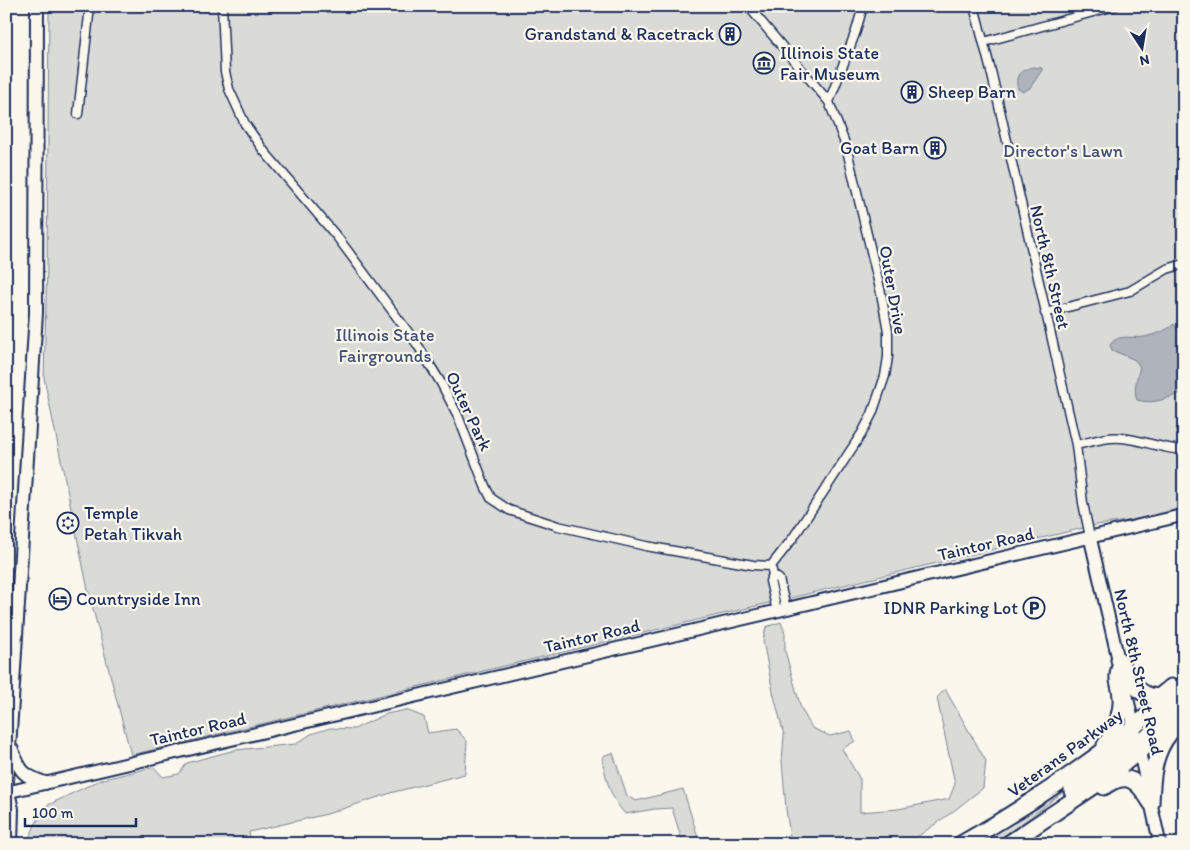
<svg xmlns="http://www.w3.org/2000/svg" width="1190" height="850" viewBox="0 0 1190 850" font-family="Itim,sans-serif">
  <style>
    .green { fill: #dadad7; stroke: #7a849a }
    .water { fill: #afb3bb; stroke: #747e96 }
    .lines { fill: none; stroke-linecap: round; stroke-linejoin: round }
    .street-casing { stroke: #1b2f5e; stroke-width: 11 }
    .secondary-casing { stroke: #1b2f5e; stroke-width: 15 }
    .primary-casing { stroke: #1b2f5e; stroke-width: 16 }
    .highway-casing { stroke: #1b2f5e; stroke-width: 19 }
    .street { stroke: #fbf7ec; stroke-width: 8 }
    .secondary { stroke: #fbf7ec; stroke-width: 11 }
    .primary { stroke: #fbf7ec; stroke-width: 12 }
    .highway { stroke: #fbf7ec; stroke-width: 15 }
    .labels { text-anchor: middle; stroke-width: 4.5; stroke-linejoin: round; paint-order: stroke }
    .poi-label { font-size: 18px; fill: #1b2f5e; stroke: #fbf7ec; text-anchor: start }
    .park-label { font-size: 18px; fill: #415176; stroke: #fbf7ec }
    .street-label { font-size: 18px; fill: #1b2f5e; stroke: #fbf7ec }
  </style>
  <rect width="100%" height="100%" fill="#fbf7ec"/>
  <filter id="ink" filterUnits="userSpaceOnUse"><feTurbulence type="fractalNoise" baseFrequency=".02" numOctaves="2"/><feDisplacementMap in="SourceGraphic" scale="10" xChannelSelector="R" yChannelSelector="G"/><feConvolveMatrix kernelMatrix="1 2 1 2 8 2 1 2 1" color-interpolation-filters="sRGB"/></filter>
  <g filter="url(#ink)">
    <path class="green" d="M49,6H1184V509L1128,521L1096,525L131,755L88,590L44,378L47,264Z
      M781,622L785,633V651L801,708L812,728L830,736L851,731L855,741L842,749L860,779V812L898,809L949,799L955,784L937,698L945,689L986,761L983,788L951,813L907,844H791L786,809L782,761L784,735L773,692L763,641L766,627Z
      M406,710L424,717L428,733L456,729L467,741L465,774L394,792L327,814L249,832L251,844H26L44,807L100,780L154,767L163,777L179,774L187,763L205,758L235,750L296,744L311,734L330,728L354,729L386,714Z
      M613,753L627,796L636,801L683,789L700,844H683L672,808L655,809L625,814C610,797 607,782 602,759L605,755Z
      M1082,774L1084,776L1028,819L992,844H974Z"/>
    <path class="water" d="M1033,67L1042,68V70L1030,88L1023,92L1018,89C1014,75 1020,70 1033,67Z
      M1174,324L1184,340V392C1167,398 1155,405 1137,400C1133,389 1137,378 1140,367L1135,360L1112,350L1110,345C1117,333 1133,339 1144,337C1154,335 1166,331 1174,324Z"/>
    <g class="lines">
      <g class="street-casing">
        <path id="street" d="M222,6L225,72L229,89L245,124L264,151L338,238L417,344L441,383L458,416L485,486L491,498L509,510L558,526L646,546L753,565L771,566
          M748,6L829,102L846,146L881,293L888,331V357L885,376L872,414L862,433L830,482L793,538L771,566L773,575L779,579L786,609
          M974,6L992,75L1076,445L1083,503L1090,537
          M984,42L1115,6
          M829,102L856,31L863,6
          M78,114L90,6
          M1045,313L1130,291L1167,269L1184,264
          M1076,445C1091,442 1107,436 1122,438C1143,440 1162,449 1184,450
          M773,575L770,581L777,611"/>
      </g>
      <g class="secondary-casing">
        <path id="secondary" d="M1090,537L1120,667
          M1125,687L1160,844
          M8,792L1184,515"/>
      </g>
      <g class="primary-casing">
        <path id="primary" d="M12,750C20,771 23,776 45,783
          M8,792L12,809L11,844
          M6,797L36,313L37,6"/>
      </g>
      <g class="highway-casing">
        <path id="highway" d="M1119,660C1128,675 1138,700 1160,696L1171,687
          M1146,738L1184,700
          M1105,745C1115,732 1122,713 1121,697C1120,682 1115,682 1120,666
          M1104,787C1128,770 1138,781 1151,803
          M1072,791L1122,749L1129,740
          M1151,803C1152,779 1153,753 1170,733
          M961,844C1041,799 1116,745 1184,684
          M1008,844L1103,780L1184,716"/>
      </g>
      <use href="#street" class="street"/>
      <use href="#secondary" class="secondary"/>
      <use href="#primary" class="primary"/>
      <use href="#highway" class="highway"/>
    </g>
  </g>
  <defs>
    <g id="building-ring" transform="scale(1.125)"><circle r="9.5" fill="#fbf7ec" stroke="#1b2f5e" stroke-width="1.5"/><path d="M-4-6H4V6H1V3H-1V6H-4ZM-2.5-4.3h1.7v1.8h-1.7ZM.8-4.3h1.7v1.8H.8ZM-2.5-1h1.7V.8h-1.7ZM.8-1h1.7V.8H.8Z" fill="#1b2f5e"/></g>
    <g id="museum-ring" transform="scale(1.125)"><circle r="9.5" fill="#fbf7ec" stroke="#1b2f5e" stroke-width="1.5"/><path d="M0-6L6-3V-2H-6V-3ZM-5-1h2V3h-2ZM-1-1h2V3h-2ZM3-1h2V3H3ZM-6 4H6V6H-6Z" fill="#1b2f5e"/></g>
    <g id="synagogue-ring" transform="scale(1.125)"><circle r="9.5" fill="#fbf7ec" stroke="#1b2f5e" stroke-width="1.5"/><path d="M0-6.5L5.6 3.2H-5.6ZM0 6.5L5.6-3.2H-5.6Z" fill="#1b2f5e"/></g>
    <g id="hotel-ring" transform="scale(1.125)"><circle r="9.5" fill="#fbf7ec" stroke="#1b2f5e" stroke-width="1.5"/><path d="M-6-4.5h1.5V1H6V5H4.5V3h-9V5H-6ZM-4 0a1.8 1.8 0 1 1 3.6 0ZM.5 0V-2.5h3Q6-2.5 6 0Z" fill="#1b2f5e"/></g>
    <g id="parking-ring" transform="scale(1.125)"><circle r="9.5" fill="#fbf7ec" stroke="#1b2f5e" stroke-width="1.5"/><path d="M-3.5-5.5H1a3.5 3.5 0 0 1 0 7H-1V5.5H-3.5ZM-1-3.4V-.6H.8a1.4 1.4 0 0 0 0-2.8Z" fill="#1b2f5e"/></g>
  </defs>
  <g fill-rule="evenodd">
    <use href="#building-ring" x="730" y="34"/>
    <use href="#museum-ring" x="764" y="63"/>
    <use href="#building-ring" x="912" y="92"/>
    <use href="#building-ring" x="935" y="148"/>
    <use href="#synagogue-ring" x="68" y="523"/>
    <use href="#hotel-ring" x="60" y="599"/>
    <use href="#parking-ring" x="1034" y="608"/>
  </g>
  <g class="labels">
    <g class="poi-label">
      <text x="714" y="40" text-anchor="end">Grandstand &amp; Racetrack</text>
      <text x="780" y="59">Illinois State<tspan x="780" dy="21">Fair Museum</tspan></text>
      <text x="928" y="98">Sheep Barn</text>
      <text x="919" y="154" text-anchor="end">Goat Barn</text>
      <text x="84" y="519">Temple<tspan x="84" dy="21">Petah Tikvah</tspan></text>
      <text x="76" y="605">Countryside Inn</text>
      <text x="1018" y="614" text-anchor="end">IDNR Parking Lot</text>
    </g>
    <g class="park-label">
      <text x="1063" y="157">Director's Lawn</text>
      <text x="385" y="341">Illinois State<tspan x="385" dy="21">Fairgrounds</tspan></text>
    </g>
    <g class="street-label">
      <text transform="translate(1050 267) rotate(77)" y="6">North 8th Street</text>
      <text transform="translate(893 290) rotate(80)" y="6">Outer Drive</text>
      <text transform="translate(469 411) rotate(65)" y="6">Outer Park</text>
      <text transform="translate(986 544) rotate(-13)" y="6">Taintor Road</text>
      <text transform="translate(592 636) rotate(-13)" y="6">Taintor Road</text>
      <text transform="translate(1139 672) rotate(77)" y="6">North 8th Street Road</text>
      <text transform="translate(198 729) rotate(-13)" y="6">Taintor Road</text>
      <text transform="translate(1065 753) rotate(-36)" y="6">Veterans Parkway</text>
    </g>
  </g>
  <rect width="1190" height="850" fill="none" stroke="#fbf7ec" stroke-width="25"/>
  <rect x="12" y="12" width="1165" height="825" fill="none" stroke="#1b2f5e" stroke-width="2" filter="url(#ink)"/>
  <g transform="translate(1142 48) rotate(168)" stroke="#fbf7ec" stroke-width="4" paint-order="stroke">
  <path d="M0-4L9 19L0 12L-9 19Z" fill="#1b2f5e"/>
  <text y="-8" font-size="14" font-weight="bold" text-anchor="middle" fill="#1b2f5e">N</text>
  </g>
  <path d="M25 818v8h111v-8" fill="none" stroke="#1b2f5e" stroke-width="2.5"/>
  <text x="32" y="818" font-size="15" fill="#1b2f5e" stroke="#fbf7ec" stroke-width="4" paint-order="stroke">100 m</text>
</svg>
